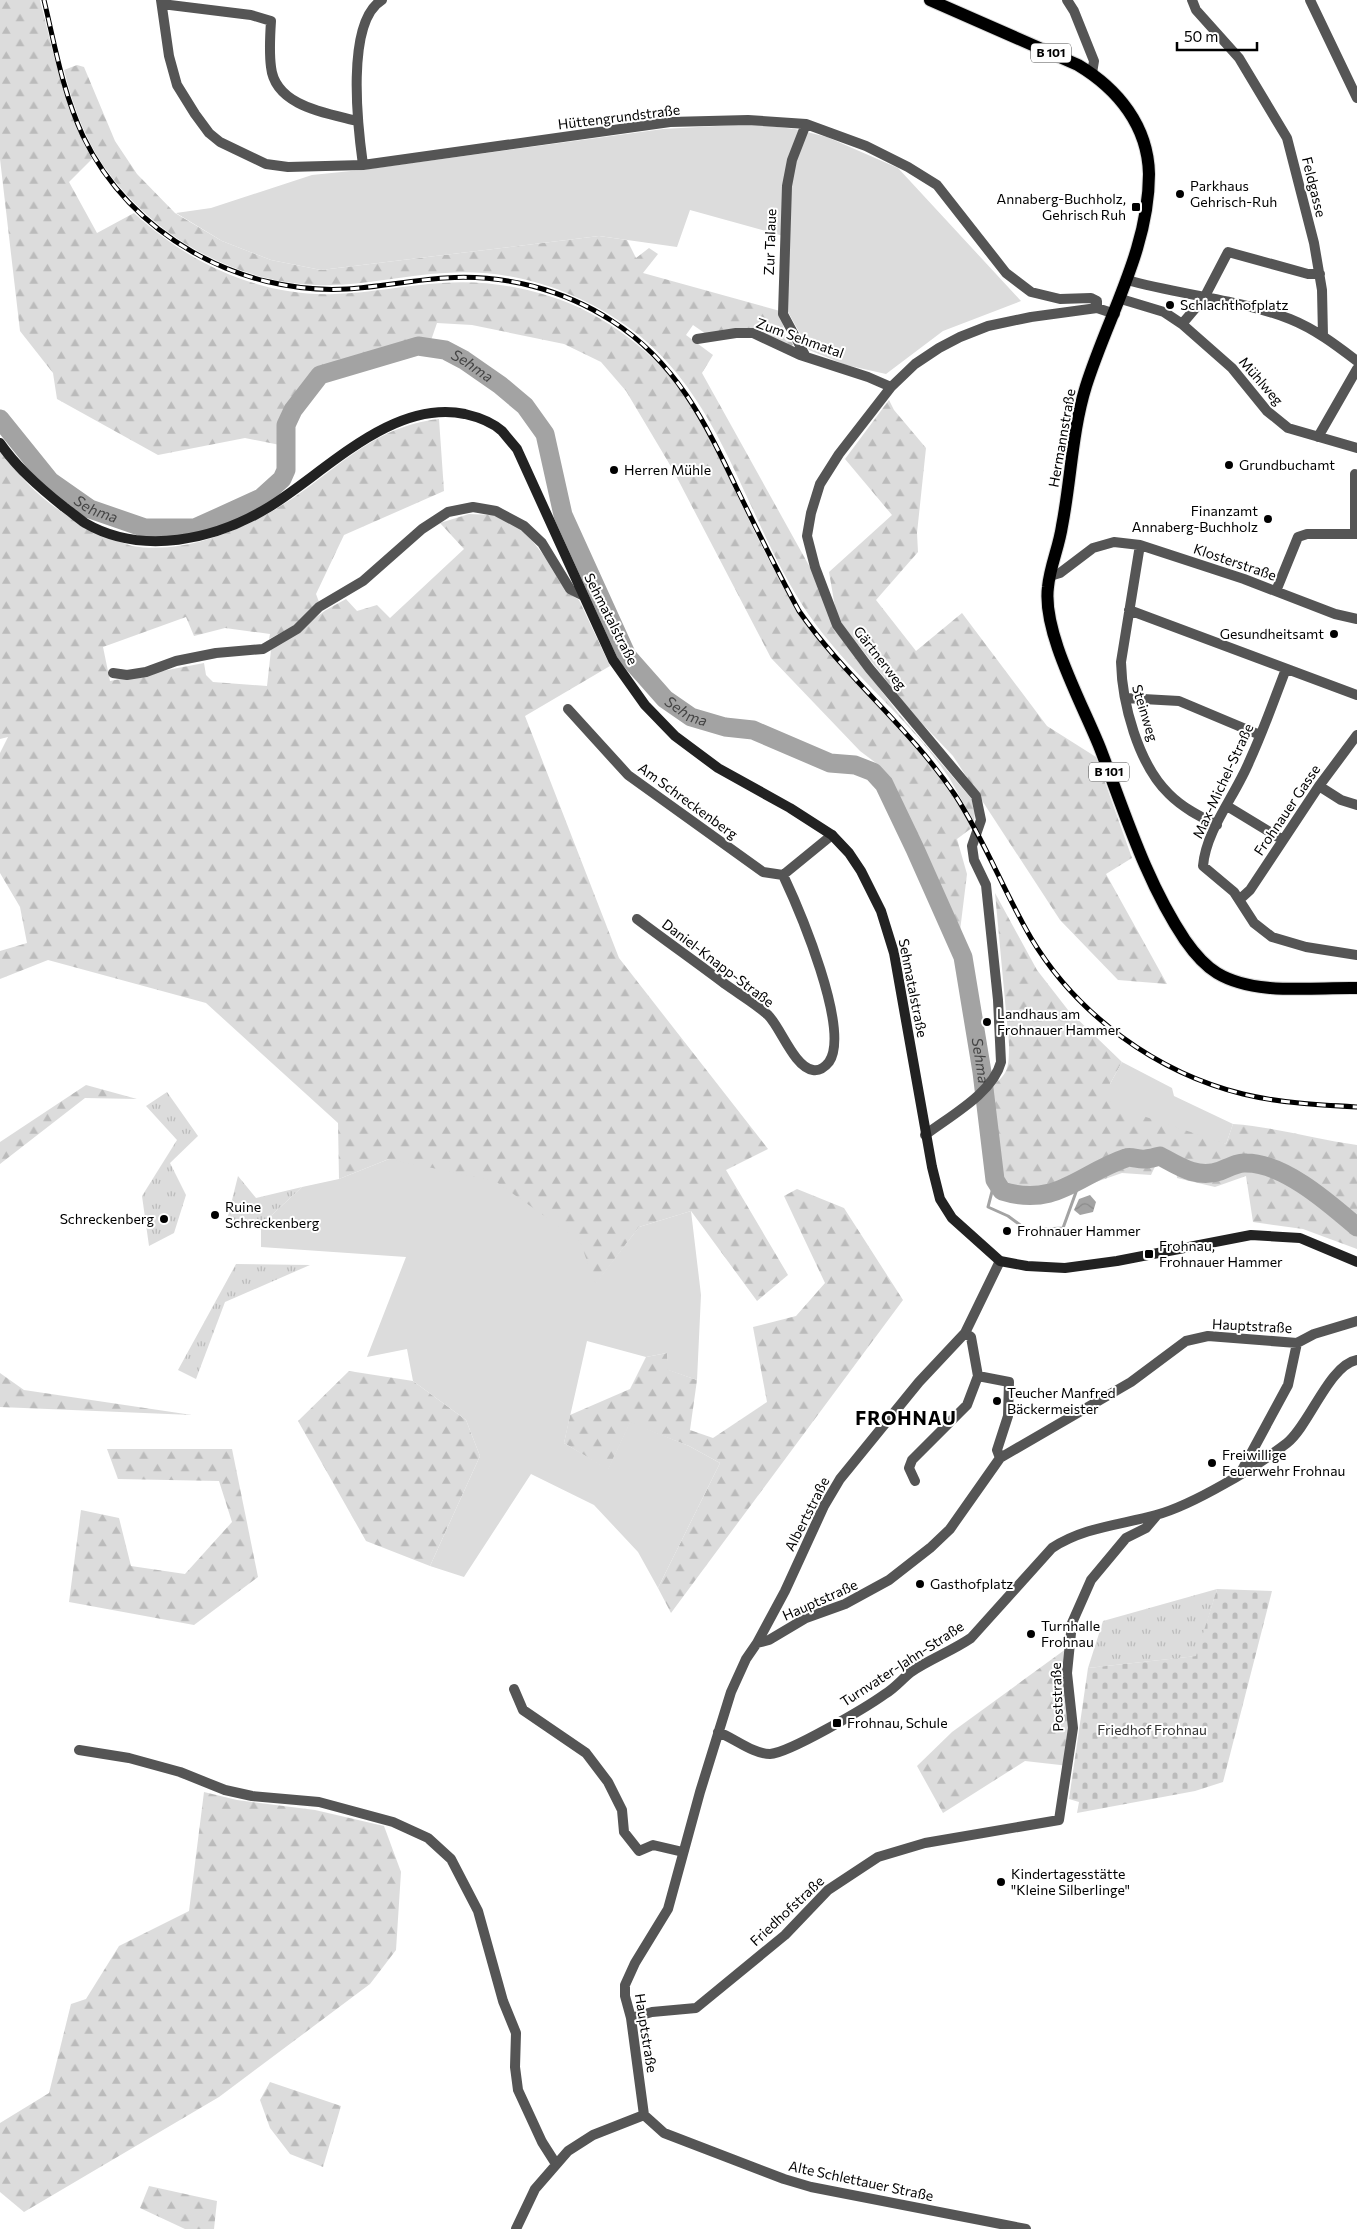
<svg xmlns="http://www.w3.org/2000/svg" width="1357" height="2229" viewBox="0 0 1357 2229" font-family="Commissioner,sans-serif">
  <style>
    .grass { fill: url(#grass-tufts) }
    .forest { fill: url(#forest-firs) }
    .cemetery { fill: url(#cemetery-stones) }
    .garden { fill: #dcdcdc }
    .water { fill: url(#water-waves) }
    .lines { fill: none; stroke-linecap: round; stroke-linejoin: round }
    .stream { stroke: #a3a3a3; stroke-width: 3 }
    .river { stroke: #a3a3a3; stroke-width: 19 }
    .primary-casing { stroke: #dbdbdb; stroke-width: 14 }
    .minor { stroke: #555; stroke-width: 10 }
    .secondary { stroke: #222; stroke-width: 10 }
    .primary { stroke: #000; stroke-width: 12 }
    .rail-casing { stroke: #000; stroke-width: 5 }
    .rail { stroke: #fff; stroke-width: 3; stroke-dasharray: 9; stroke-linecap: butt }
    .poi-dot { fill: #000; stroke: #fff; stroke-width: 2 }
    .labels { text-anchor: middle; stroke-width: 4; stroke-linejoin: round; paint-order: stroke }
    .shield { fill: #fff; stroke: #4c4c4c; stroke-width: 1 }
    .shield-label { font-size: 12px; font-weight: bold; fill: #000 }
    .street-label { font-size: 14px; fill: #000; stroke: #fff }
    .poi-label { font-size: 14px; fill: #000; stroke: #fff; text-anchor: start }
    .park-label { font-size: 14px; fill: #333; stroke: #fff }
    .water-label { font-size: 15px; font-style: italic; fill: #444; stroke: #fff }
    .district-label { font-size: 19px; font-weight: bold; letter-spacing: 1px; fill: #000; stroke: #fff }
  </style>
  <defs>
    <pattern id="grass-tufts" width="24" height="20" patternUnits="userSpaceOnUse" patternTransform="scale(1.25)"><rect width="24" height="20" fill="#dcdcdc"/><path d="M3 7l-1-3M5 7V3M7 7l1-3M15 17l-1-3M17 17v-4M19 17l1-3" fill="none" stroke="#bbb"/></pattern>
    <pattern id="forest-firs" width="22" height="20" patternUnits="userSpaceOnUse" patternTransform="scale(1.25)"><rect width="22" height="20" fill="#dcdcdc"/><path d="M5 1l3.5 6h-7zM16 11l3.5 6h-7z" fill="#bbb"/></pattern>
    <pattern id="cemetery-stones" width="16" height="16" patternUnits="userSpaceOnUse" patternTransform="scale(1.25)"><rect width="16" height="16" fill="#dcdcdc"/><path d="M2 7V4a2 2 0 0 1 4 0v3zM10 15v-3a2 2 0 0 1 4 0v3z" fill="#bbb"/></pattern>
    <pattern id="water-waves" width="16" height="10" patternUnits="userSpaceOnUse" patternTransform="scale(1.25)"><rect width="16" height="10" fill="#a3a3a3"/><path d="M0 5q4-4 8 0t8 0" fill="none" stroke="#8b8b8b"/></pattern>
  </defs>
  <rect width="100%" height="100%" fill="#fff"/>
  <path class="grass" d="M167,1092L198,1136L170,1163L186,1195L174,1233L149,1246L142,1196L177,1140L146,1106Z
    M238,1176L256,1198L302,1187L261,1225L225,1228Z
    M236,1264L310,1265L225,1302L196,1379L178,1370Z
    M1217,1589L1197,1656L1088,1668L1103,1621Z"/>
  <path class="forest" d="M0,0H40C54,55 65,109 92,159L69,182L97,233L134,213C188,263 260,297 335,294C371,293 406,285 442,283C478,280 514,285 549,296C605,313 659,355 691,404C701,418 707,435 715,449C744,507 768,568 806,620C846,675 901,719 941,774C953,790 963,810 973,827L957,839L967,874L959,939L954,954L934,878L906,825L893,787L880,766L860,751L771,658L673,470L626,391L601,362L564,344L472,325L437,323L428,349L331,371C311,379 291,405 286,426C285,432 285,439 285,446L245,438L158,455L57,399L53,373L20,331L0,159Z
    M77,65L84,67L115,141L137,174L175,213L222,241L271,260L321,270L599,236L627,240L636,258L649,248L658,254L643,273L780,311L785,334L793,344L791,349L771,339L706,334L693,325L686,335L713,355L702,373L812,571L834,629L899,714L976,804L974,822C964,806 956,787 945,772C906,715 848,672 809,615C745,522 724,395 628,327C575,289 510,268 445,273C402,275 360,287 316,285C232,282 150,234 103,165C84,137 72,103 64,70Z
    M889,400L894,410L926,448L917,533L918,552L876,600L916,651L962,613L1047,726L1096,757L1132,858L1106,874L1167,984L1118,980L1060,920L953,756L913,714L840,622L835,607L829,572L892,515L845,459Z
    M439,419L444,491L344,535L316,594L319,602L293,627L269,639L270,634L225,628L194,636L186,617L103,647L110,681L204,663L206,675L213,682L267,686L271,650L326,610L346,599L357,611L377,605L390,618L464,549L440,523L469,514L493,515L523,529L556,571L566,591L579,600L610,666L525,716L619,958L768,1149L726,1170L788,1275L757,1301L691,1211L639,1227L595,1285L389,1159L339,1179L338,1123L206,1003L48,960L0,979V951L27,943L20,907L0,873V753L8,737L0,739V450C29,491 61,517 107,536C115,539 124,544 132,546C179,554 229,535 269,513C329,480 366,427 439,419Z
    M995,893L1037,970L1068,1010L1122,1062L1110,1084L1226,1144L1233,1124C1275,1127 1315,1139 1357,1145V1249L1303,1229L1253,1222L1246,1176L1215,1187L1177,1178L1176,1158L1162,1152L1151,1175L1122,1173L1044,1200L1019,1202L1018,1192L1001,1178L987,1089C1009,1075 1009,1068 1009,1044Z
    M86,1085L137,1099L85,1098L0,1164V1142Z
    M797,1189L844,1208L903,1300L671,1613L658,1588L720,1463L689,1446L630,1423L608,1470L564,1443L570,1415L630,1389L646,1357L667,1353L669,1370L697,1380L690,1430L713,1438L767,1402L753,1327L796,1316L825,1283L784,1196Z
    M349,1371L413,1381L466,1420L480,1456L430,1566L366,1541L298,1421Z
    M0,1373L24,1390L192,1415L0,1407Z
    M107,1449H232L258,1577L194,1625L69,1602L81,1510L119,1518L131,1566L185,1574L232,1522L219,1481L118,1479Z
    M1070,1646L1073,1728L1069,1766L1025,1761L943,1813L917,1766L952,1732Z
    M204,1792L237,1800L315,1810L384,1826L401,1872L396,1950L370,1984L219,2097L24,2212L0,2192V2123L49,2093L71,2004L86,1999L119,1946L189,1911Z
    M270,2082L341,2106L323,2167L290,2154L270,2128L260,2100Z
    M149,2186L217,2201L214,2229H185L140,2208Z"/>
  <path class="cemetery" d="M1217,1589L1272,1591L1223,1782L1195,1791L1077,1813L1079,1802L1069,1799L1088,1668L1196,1656Z"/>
  <path class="garden" d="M752,124L795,129L827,137L898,168L1021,301L943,331L886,374L846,365L809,350L787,310V237L690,210L677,247L599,236L321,270L271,260L222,241L176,213L211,208L312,175L361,170L663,129Z
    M1122,1062L1172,1088L1174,1096L1233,1124L1226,1144L1140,1115L1110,1101V1084Z
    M389,1159L495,1181L580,1241L595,1284L639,1227L691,1211L701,1295L697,1380L668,1370L667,1353L646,1357L587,1341L564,1443L608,1469L630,1422L689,1446L720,1463L658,1588L638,1552L594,1505L531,1474L464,1577L430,1566L480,1456L466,1420L413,1381L407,1349L367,1357L406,1257L261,1247V1225L302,1187L339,1179Z"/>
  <path class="water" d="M1090,1195L1096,1202L1093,1212L1080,1215L1074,1210L1079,1199Z"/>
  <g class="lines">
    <path class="stream" d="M995,1180L988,1207L1008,1216L1027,1230L1063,1228L1080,1181"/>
    <path class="river" id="s1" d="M0,419L50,481L90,509L145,528H195L261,498L282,479L286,470V425L293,410L320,375L418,346L445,350L464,360L500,385L525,406L545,434L563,515L627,656L665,699L691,717L725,727L753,730L830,763L855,765L873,772L884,784L915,849L963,957L982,1072L995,1180L1002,1191C1056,1208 1079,1174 1126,1158C1131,1156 1139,1160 1145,1159C1150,1159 1155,1157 1160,1156C1180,1167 1198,1179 1220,1171C1228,1168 1238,1162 1246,1163C1284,1163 1329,1203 1357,1227"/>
    <g class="primary-casing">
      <path id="primary" d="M930,0L1078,65C1118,89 1148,126 1149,174C1149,249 1108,316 1086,386C1072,431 1071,480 1062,526C1059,547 1050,566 1048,587C1042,632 1083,705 1100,748C1125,813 1146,882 1185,940C1194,953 1204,965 1217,973C1255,996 1314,987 1357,988"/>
    </g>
    <path class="minor" d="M161,0L169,56L177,85L195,114L209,133L220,142L266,164L288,167L363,165L670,122L748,120L806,124L866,146L908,167L937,185L1006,273L1031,292L1060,299L1091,298L1097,301V308
      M1067,0L1074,11L1094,61L1092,73
      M1192,0L1196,10L1239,58L1287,138L1314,243L1322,290L1323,336
      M1310,0L1357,98
      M162,4L251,15L271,21C270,36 269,52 271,67C275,106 326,113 357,121
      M806,124L792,160L787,186L783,314L806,357
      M363,165C358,129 345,22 382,0
      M1127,280C1180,295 1238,299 1290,319C1315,329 1336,345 1357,361
      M1121,299L1164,312L1182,324L1232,368L1267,411L1288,428L1357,448
      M1182,324L1204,298L1228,252L1308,274H1320
      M697,339L736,333H753L800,355L868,377L891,387
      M1318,437L1357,369
      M1355,534V474
      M1140,545L1121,662C1122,703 1138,764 1169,794C1183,808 1199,816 1217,825
      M1050,576L1060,573L1093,548L1114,542L1140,545L1244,579L1335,614L1357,619
      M1276,591L1298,537L1307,534H1357
      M1129,610L1357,695
      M1286,669C1274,700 1263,732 1249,762C1235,796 1206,830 1203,866L1234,892L1254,923L1272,937L1306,947L1357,955
      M113,673L127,675L146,672L176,661L216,653L263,649L297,629L319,607L363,581L422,529L448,512L473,507L496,511L524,526L542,543L570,589L582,595
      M1125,698L1179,701L1260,735
      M568,709L628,775L763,872L783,875
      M1319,786L1341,800L1357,805
      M1227,806L1283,840
      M1239,900L1250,890L1319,786L1357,735
      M637,919C666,941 696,962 725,984C739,994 756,1004 768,1015C781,1028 794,1067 813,1070C820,1071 825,1067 829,1062C851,1030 799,909 783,875L832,835
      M925,1135C950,1116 993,1093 1001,1062L998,1000L986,885L974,860L972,846L981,820L976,796L869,668L837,625L815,567L807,536L811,513L820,484L839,454L891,387L915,364L939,348L960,337L988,326L1031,317L1097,308L1115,314
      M965,1333L971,1337L978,1376L1009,1382L1008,1416L997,1450L1000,1458
      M1241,1472L1288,1385L1297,1343
      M915,1481L909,1468L912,1460L967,1405L978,1376
      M757,1643L769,1640L806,1618L845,1604L889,1580L930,1548L950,1529L1000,1458L1131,1382L1186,1341L1208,1336L1297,1343L1314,1334L1357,1321
      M514,1689L523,1710L586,1753L608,1782L622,1810L624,1832L639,1851L653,1845L683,1852
      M718,1732C734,1738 753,1754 770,1754C789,1753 867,1707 885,1694C895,1688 902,1679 911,1672C930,1659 952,1651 971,1638L1052,1548C1084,1527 1120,1525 1156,1515C1193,1505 1256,1467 1287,1443C1309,1426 1329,1365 1357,1360
      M79,1750L129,1758L180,1772L225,1790L252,1796L319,1802L393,1822L428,1838L451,1859L478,1911L503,2001L516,2033L515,2067L518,2090L542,2142L556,2164
      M631,2018L652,2012L696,2008L785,1935L828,1890L878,1857L925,1843L1059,1820L1073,1728L1067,1673L1072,1623L1091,1580L1126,1538L1146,1528L1157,1515
      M644,2115L631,2018L625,1996V1985L635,1963L668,1909L700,1792L731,1692L746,1659L757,1643L785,1591L824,1506L840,1479L919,1382L965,1333L1000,1261
      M644,2115L664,2133L784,2179L811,2187L1026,2229
      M516,2229L535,2189L568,2151L593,2135L644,2115"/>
    <path class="secondary" d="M0,443C17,468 40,488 64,507C71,512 78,518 85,523C142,556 215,540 269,507C326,472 392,399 465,414C478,417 492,422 502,431C507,437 512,443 517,449L613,660L645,705L675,736L718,768L790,808L832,835L849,853L861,871L881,911L894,953L932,1167L940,1199L952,1218L1000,1261L1027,1266L1065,1268L1117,1261L1251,1235L1300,1238L1357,1262"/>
    <use href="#primary" class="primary"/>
    <g class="rail-casing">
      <path id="rail" d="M44,0C55,46 63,93 83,136C130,235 240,295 347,289C380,287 412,280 445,278C503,274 563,289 612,321C676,362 705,422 737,489C757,530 777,571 799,611C845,677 910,728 955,795C985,841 1004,892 1031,938C1077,1015 1157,1073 1243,1094C1280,1103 1319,1105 1357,1107"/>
    </g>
    <use href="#rail" class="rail"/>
  </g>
  <g class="poi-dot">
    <circle cx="1180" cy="194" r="5"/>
    <rect x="1131" y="202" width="10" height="10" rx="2.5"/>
    <circle cx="1170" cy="305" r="5"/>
    <circle cx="1229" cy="465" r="5"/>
    <circle cx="614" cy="470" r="5"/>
    <circle cx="1268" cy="519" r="5"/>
    <circle cx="1334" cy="634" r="5"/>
    <circle cx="987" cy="1022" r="5"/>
    <circle cx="215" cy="1215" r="5"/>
    <circle cx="164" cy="1219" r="5"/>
    <circle cx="1007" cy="1231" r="5"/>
    <rect x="1144" y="1249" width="10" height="10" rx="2.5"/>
    <circle cx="997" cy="1401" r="5"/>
    <circle cx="1212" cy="1463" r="5"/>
    <circle cx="920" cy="1584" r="5"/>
    <circle cx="1031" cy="1634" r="5"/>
    <rect x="832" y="1718" width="10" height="10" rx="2.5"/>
    <circle cx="1001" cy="1882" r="5"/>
  </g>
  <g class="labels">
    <g class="shield">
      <rect x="1031" y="43.5" width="40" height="19" rx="4"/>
      <rect x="1089" y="762.5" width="40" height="19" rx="4"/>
    </g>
    <g class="shield-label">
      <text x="1051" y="57">B 101</text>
      <text x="1109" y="776">B 101</text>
    </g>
    <g class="street-label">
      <text transform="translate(619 117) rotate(-7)" y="5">Hüttengrundstraße</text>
      <text transform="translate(1314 187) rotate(76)" y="5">Feldgasse</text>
      <text transform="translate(770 242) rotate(-88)" y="5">Zur Talaue</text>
      <text transform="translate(800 338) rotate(20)" y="5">Zum Sehmatal</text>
      <text transform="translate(1261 381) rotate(49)" y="5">Mühlweg</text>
      <text transform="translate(1062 438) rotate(-80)" y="5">Hermannstraße</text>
      <text transform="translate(1235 562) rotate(19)" y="5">Klosterstraße</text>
      <text transform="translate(611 619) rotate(63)" y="5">Sehmatalstraße</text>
      <text transform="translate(880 658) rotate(52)" y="5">Gärtnerweg</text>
      <text transform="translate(1145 713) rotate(73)" y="5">Steinweg</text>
      <text transform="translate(1223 781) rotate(-65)" y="5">Max-Michel-Straße</text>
      <text transform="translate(688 801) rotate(36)" y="5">Am Schreckenberg</text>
      <text transform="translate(1287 810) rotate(-56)" y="5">Frohnauer Gasse</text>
      <text transform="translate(718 963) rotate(37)" y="5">Daniel-Knapp-Straße</text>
      <text transform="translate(913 988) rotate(79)" y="5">Sehmatalstraße</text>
      <text transform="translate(1252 1326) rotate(3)" y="5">Hauptstraße</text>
      <text transform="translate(807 1514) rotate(-63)" y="5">Albertstraße</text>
      <text transform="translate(820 1600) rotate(-24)" y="5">Hauptstraße</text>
      <text transform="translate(902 1664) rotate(-33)" y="5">Turnvater-Jahn-Straße</text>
      <text transform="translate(1057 1697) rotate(-92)" y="5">Poststraße</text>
      <text transform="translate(787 1911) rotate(-43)" y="5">Friedhofstraße</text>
      <text transform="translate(646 2033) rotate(81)" y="5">Hauptstraße</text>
      <text transform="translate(861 2181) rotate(12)" y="5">Alte Schlettauer Straße</text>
    </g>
    <g class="poi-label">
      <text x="1190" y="191">Parkhaus<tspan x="1190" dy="16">Gehrisch-Ruh</tspan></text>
      <text x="1126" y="204" text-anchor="end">Annaberg-Buchholz,<tspan x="1126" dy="16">Gehrisch Ruh</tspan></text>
      <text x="1180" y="310">Schlachthofplatz</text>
      <text x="1239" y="470">Grundbuchamt</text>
      <text x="624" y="475">Herren Mühle</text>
      <text x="1258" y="516" text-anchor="end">Finanzamt<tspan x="1258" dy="16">Annaberg-Buchholz</tspan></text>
      <text x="1324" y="639" text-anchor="end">Gesundheitsamt</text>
      <text x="997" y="1019">Landhaus am<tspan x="997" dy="16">Frohnauer Hammer</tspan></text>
      <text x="225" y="1212">Ruine<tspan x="225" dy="16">Schreckenberg</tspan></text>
      <text x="154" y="1224" text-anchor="end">Schreckenberg</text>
      <text x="1017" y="1236">Frohnauer Hammer</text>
      <text x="1159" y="1251">Frohnau,<tspan x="1159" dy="16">Frohnauer Hammer</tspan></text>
      <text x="1007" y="1398">Teucher Manfred<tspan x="1007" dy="16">Bäckermeister</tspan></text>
      <text x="1222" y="1460">Freiwillige<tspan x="1222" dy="16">Feuerwehr Frohnau</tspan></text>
      <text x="930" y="1589">Gasthofplatz</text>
      <text x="1041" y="1631">Turnhalle<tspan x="1041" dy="16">Frohnau</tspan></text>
      <text x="847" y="1728">Frohnau, Schule</text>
      <text x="1011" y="1879">Kindertagesstätte<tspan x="1011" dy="16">"Kleine Silberlinge"</tspan></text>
    </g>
    <g class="park-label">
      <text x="1152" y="1735">Friedhof Frohnau</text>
    </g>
    <g class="water-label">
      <text dy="5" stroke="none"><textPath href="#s1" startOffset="614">Sehma</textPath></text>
      <text dy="5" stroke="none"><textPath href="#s1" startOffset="134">Sehma</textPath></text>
      <text dy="5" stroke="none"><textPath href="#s1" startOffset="1035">Sehma</textPath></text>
      <text dy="5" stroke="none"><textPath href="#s1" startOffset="1545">Sehma</textPath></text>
    </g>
    <g class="district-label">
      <text x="906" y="1425">FROHNAU</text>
    </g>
  </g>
  <path d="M1177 42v8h80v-8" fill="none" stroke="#000000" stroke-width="2.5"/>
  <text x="1184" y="42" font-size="15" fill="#000000" stroke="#ffffff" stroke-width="4" paint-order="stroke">50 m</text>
</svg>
